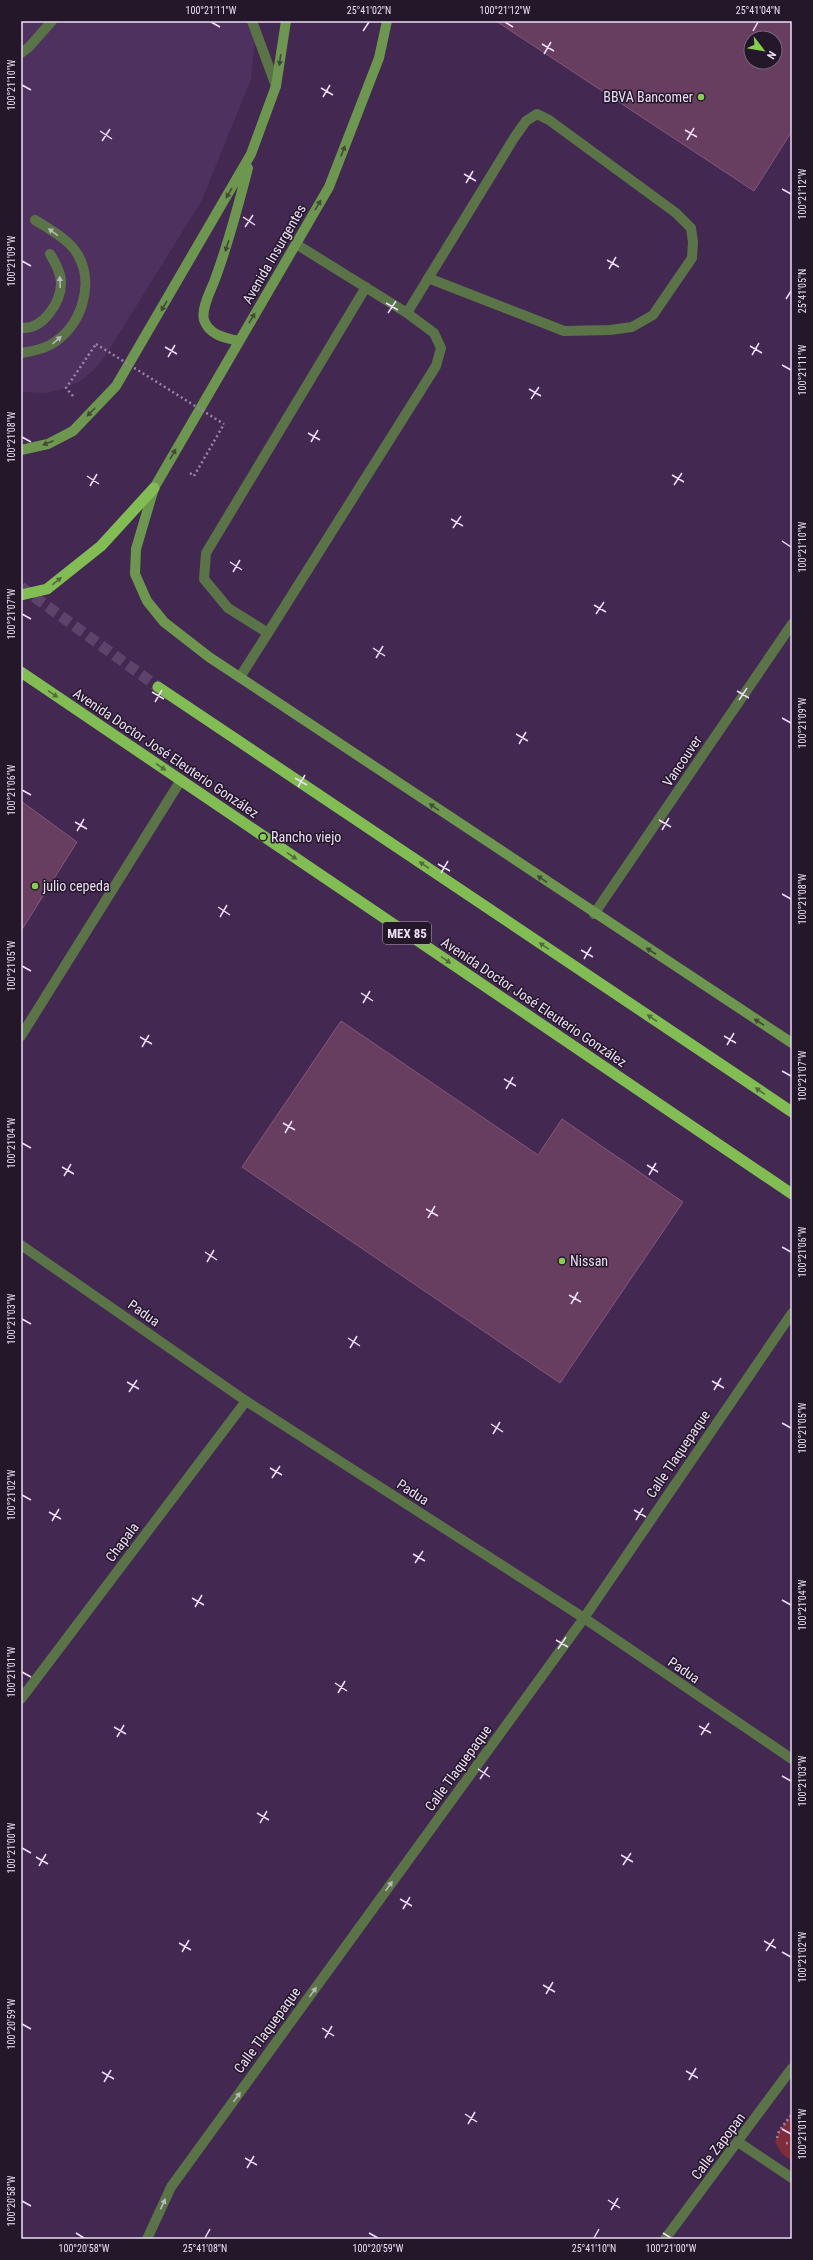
<svg xmlns="http://www.w3.org/2000/svg" width="813" height="2260" viewBox="0 0 813 2260" font-family="'Roboto Condensed',sans-serif">
  <style>
    .built { fill: #4f315f }
    .green { fill: #802d3b }
    .building { fill: #683e60; stroke: #83577b; fill-rule: evenodd }
    .lines { fill: none; stroke-linecap: round; stroke-linejoin: round }
    .trunk-tunnel { stroke: #5d436a; stroke-width: 11; stroke-dasharray: 11 5.5; stroke-linecap: butt }
    .path { stroke: #9c86a8; stroke-width: 2.5; stroke-dasharray: 2 3; stroke-linecap: butt }
    .service { stroke: #5a7448; stroke-width: 10 }
    .minor { stroke: #5a7448; stroke-width: 10 }
    .secondary { stroke: #6d974e; stroke-width: 10 }
    .trunk { stroke: #82bd54; stroke-width: 11 }
    .path-bridge { stroke: #9c86a8; stroke-width: 2.5; stroke-dasharray: 2 3; stroke-linecap: butt }
    .oneway { fill: #414a38 }
    .oneway2 { fill: #bab9ba }
    .oneway3 { fill: #526a3e }
    .ticks { fill: none; stroke: #eedef8; stroke-width: 1.5 }
    .poi-dot { fill: #87cf4a; stroke: #231729; stroke-width: 1.5 }
    .labels { text-anchor: middle; stroke-width: 3; stroke-linejoin: round; paint-order: stroke }
    .shield { fill: #231729; stroke: #b1a2ba; stroke-width: 1 }
    .shield-label { font-size: 13px; font-weight: bold; fill: #eedef8 }
    .poi-label { font-size: 14px; fill: #eedef8; stroke: #231729; text-anchor: start }
    .street-label { font-size: 14px; fill: #eedef8; stroke: #231729 }
    .neatline { fill: none; stroke: #eedef8; stroke-width: 1.5 }
    .ticks-label { font-size: 10px; text-anchor: middle; fill: #eedef8 }
  </style>
  <rect width="100%" height="100%" fill="#432851"/>
  <path class="built" d="M21,21H257L251,79L202,200L104,358L93,371L79,382L63,389L46,393L21,392Z"/>
  <path class="green" d="M792,2114V2161L782,2154L775,2142L779,2131Z"/>
  <path class="building" d="M496,21H792V131L754,191ZM751,38H775V62H751Z
    M21,801L77,842L21,931Z
    M341,1021L538,1155L562,1119L683,1202L560,1383L242,1167Z"/>
  <g class="lines">
    <path class="trunk-tunnel" d="M21,587L158,687"/>
    <path class="path" d="M73,396L66,388L96,344
      M190,473L194,476L224,424
      M777,2138L779,2131L792,2114
      M786,2143L792,2144"/>
    <path class="service" d="M252,21L276,86
      M21,53L29,47L52,21
      M296,244L407,313L434,333L441,348L436,366L268,633L228,608L204,579L206,553L366,287
      M407,313L514,138L526,121L537,114L549,120L676,213L691,228L693,242L692,258L653,315L632,327L610,330L564,331L428,278
      M21,328C43,330 61,302 61,283C61,272 55,262 50,254
      M21,353C32,351 41,350 50,345C81,328 95,285 78,255C70,240 49,229 35,220
      M240,677L268,633
      M21,1036L181,780"/>
    <path class="minor" d="M594,914L792,624
      M21,1245L246,1401L584,1618L792,1759
      M21,1699L246,1401
      M738,2142L792,2178
      M147,2239L171,2187L584,1618L792,1313
      M665,2239L792,2068"/>
    <path class="secondary" d="M387,21L379,58L329,187L154,488L136,549L135,574L147,601L164,622L209,657L792,1043
      M239,341C225,338 209,335 204,320C201,309 210,292 214,282C228,245 238,207 248,168
      M21,450L48,444L73,431L116,386L251,154L276,86L286,21"/>
    <path class="trunk" d="M21,595L47,589L101,546L154,488
      M21,672L792,1194
      M158,687L792,1112"/>
    <path class="path-bridge" d="M96,344L224,424"/>
  </g>
  <defs><path id="oneway-solid" d="M-6-.8H1V-3.2L6.5 0L1 3.2V.8H-6Z"/></defs>
  <g class="oneway">
    <use href="#oneway-solid" transform="translate(280 60) rotate(98)"/>
    <use href="#oneway-solid" transform="translate(343 151) rotate(-69)"/>
    <use href="#oneway-solid" transform="translate(229 193) rotate(120)"/>
    <use href="#oneway-solid" transform="translate(318 205) rotate(-60)"/>
    <use href="#oneway-solid" transform="translate(227 246) rotate(108)"/>
    <use href="#oneway-solid" transform="translate(164 306) rotate(120)"/>
    <use href="#oneway-solid" transform="translate(252 318) rotate(-59)"/>
    <use href="#oneway-solid" transform="translate(91 412) rotate(134)"/>
    <use href="#oneway-solid" transform="translate(48 443) rotate(159)"/>
    <use href="#oneway-solid" transform="translate(173 454) rotate(-60)"/>
    <use href="#oneway-solid" transform="translate(434 807) rotate(-146)"/>
    <use href="#oneway-solid" transform="translate(542 879) rotate(-146)"/>
    <use href="#oneway-solid" transform="translate(651 951) rotate(-147)"/>
    <use href="#oneway-solid" transform="translate(759 1022) rotate(-147)"/>
  </g>
  <g class="oneway2">
    <use href="#oneway-solid" transform="translate(53 232) rotate(-144)"/>
    <use href="#oneway-solid" transform="translate(60 282) rotate(-92)"/>
    <use href="#oneway-solid" transform="translate(57 340) rotate(-42)"/>
    <use href="#oneway-solid" transform="translate(389 1886) rotate(-54)"/>
    <use href="#oneway-solid" transform="translate(313 1992) rotate(-54)"/>
    <use href="#oneway-solid" transform="translate(237 2097) rotate(-54)"/>
    <use href="#oneway-solid" transform="translate(163 2204) rotate(-65)"/>
  </g>
  <g class="oneway3">
    <use href="#oneway-solid" transform="translate(57 581) rotate(-39)"/>
    <use href="#oneway-solid" transform="translate(53 694) rotate(34)"/>
    <use href="#oneway-solid" transform="translate(161 767) rotate(34)"/>
    <use href="#oneway-solid" transform="translate(292 856) rotate(34)"/>
    <use href="#oneway-solid" transform="translate(424 865) rotate(-146)"/>
    <use href="#oneway-solid" transform="translate(544 946) rotate(-146)"/>
    <use href="#oneway-solid" transform="translate(446 960) rotate(34)"/>
    <use href="#oneway-solid" transform="translate(652 1018) rotate(-146)"/>
    <use href="#oneway-solid" transform="translate(760 1091) rotate(-146)"/>
  </g>
  <path class="ticks" d="M211,22L220,27M505,22L513,27M363,31L369,22M753,31L758,22M542,44L554,51M544,54L551,42M22,85L31,90M321,88L333,95M323,97L330,85M685,130L697,137M100,131L112,139M687,140L694,128M102,141L110,129M464,174L476,181M466,183L473,171M782,189L791,194M243,217L255,225M245,227L253,215M607,260L619,267M22,261L31,266M609,269L616,257M786,299L791,291M386,303L398,310M388,313L396,301M750,346L762,353M165,347L177,354M752,355L759,343M168,357L175,345M782,365L791,370M529,389L541,396M531,399L539,387M308,433L320,440M22,437L31,442M311,442L318,430M672,475L684,482M87,476L99,484M674,485L682,473M90,486L97,474M451,519L463,526M453,528L461,516M782,541L791,547M230,562L242,570M233,572L240,560M594,605L606,612M22,614L31,619M596,614L604,602M373,648L385,656M376,658L383,646M737,691L749,698M152,692L164,699M739,700L747,688M155,702L162,690M782,718L791,723M516,734L528,741M519,744L526,732M295,778L307,785M298,787L305,775M22,790L31,795M659,820L671,827M75,822L87,829M662,830L669,818M77,831L84,819M438,864L450,871M441,873L448,861M782,894L791,899M218,907L230,915M220,917L227,905M581,950L593,957M584,959L591,947M22,966L31,971M361,993L373,1001M363,1003L370,991M724,1036L736,1043M140,1037L152,1044M727,1045L734,1033M142,1047L149,1035M782,1071L791,1076M504,1079L516,1086M506,1089L513,1077M283,1123L295,1130M285,1133L292,1121M22,1143L31,1148M647,1165L658,1172M62,1167L74,1174M649,1175L656,1163M64,1176L71,1164M426,1209L438,1216M428,1218L435,1206M782,1247L791,1252M205,1252L217,1260M207,1262L214,1250M569,1295L581,1302M571,1304L578,1292M22,1319L31,1324M348,1338L360,1346M350,1348L357,1336M712,1381L724,1388M127,1382L139,1389M714,1390L721,1378M129,1392L137,1380M782,1423L791,1428M491,1424L503,1432M493,1434L500,1422M270,1468L282,1475M272,1478L280,1466M22,1495L31,1500M634,1510L646,1517M49,1512L61,1519M636,1520L643,1508M52,1521L59,1509M413,1554L425,1561M415,1563L423,1551M192,1598L204,1605M782,1600L791,1605M195,1607L202,1595M556,1640L568,1647M558,1649L566,1637M22,1672L31,1677M335,1683L347,1691M338,1693L345,1681M699,1726L711,1733M114,1727L126,1734M701,1735L709,1723M117,1737L124,1725M478,1769L490,1777M782,1776L791,1781M480,1779L488,1767M257,1813L269,1820M260,1823L267,1811M22,1848L31,1853M621,1855L633,1862M36,1857L48,1864M623,1865L631,1853M39,1866L46,1854M400,1899L412,1906M403,1909L410,1897M764,1941L776,1948M179,1943L191,1950M766,1951L774,1939M182,1952L189,1940M782,1952L791,1957M543,1985L555,1992M546,1994L553,1982M22,2024L31,2029M322,2028L334,2036M325,2038L332,2026M686,2071L698,2078M102,2072L114,2079M689,2080L696,2068M104,2082L111,2070M465,2114L477,2122M468,2124L475,2112M782,2129L791,2134M245,2158L257,2165M247,2168L254,2156M608,2200L620,2208M22,2201L31,2206M611,2210L618,2198M76,2233L84,2238M369,2233L378,2238M663,2233L671,2238M205,2238L210,2229M594,2238L599,2229"/>
  <g class="poi-dot">
    <circle cx="701" cy="97" r="4"/>
    <circle cx="263" cy="837" r="4"/>
    <circle cx="35" cy="886" r="4"/>
    <circle cx="562" cy="1261" r="4"/>
  </g>
  <g class="labels">
    <rect class="shield" x="383" y="922" width="48" height="22" rx="3"/>
    <g class="shield-label">
      <text x="407" y="938">MEX 85</text>
    </g>
    <g class="poi-label">
      <text x="693" y="102" text-anchor="end">BBVA Bancomer</text>
      <text x="271" y="842">Rancho viejo</text>
      <text x="43" y="891">julio cepeda</text>
      <text x="570" y="1266">Nissan</text>
    </g>
    <g class="street-label">
      <text transform="translate(274 254) rotate(-60)" y="5">Avenida Insurgentes</text>
      <text transform="translate(166 753) rotate(34)" y="5">Avenida Doctor José Eleuterio González</text>
      <text transform="translate(682 761) rotate(-56)" y="5">Vancouver</text>
      <text transform="translate(534 1002) rotate(34)" y="5">Avenida Doctor José Eleuterio González</text>
      <text transform="translate(144 1313) rotate(35)" y="5">Padua</text>
      <text transform="translate(678 1454) rotate(-56)" y="5">Calle Tlaquepaque</text>
      <text transform="translate(413 1492) rotate(33)" y="5">Padua</text>
      <text transform="translate(122 1542) rotate(-53)" y="5">Chapala</text>
      <text transform="translate(684 1670) rotate(34)" y="5">Padua</text>
      <text transform="translate(458 1768) rotate(-54)" y="5">Calle Tlaquepaque</text>
      <text transform="translate(267 2030) rotate(-54)" y="5">Calle Tlaquepaque</text>
      <text transform="translate(718 2146) rotate(-53)" y="5">Calle Zapopan</text>
    </g>
  </g>
  <rect width="813" height="2260" fill="none" stroke="#231729" stroke-width="44"/>
  <g transform="translate(763 50) rotate(121)"><circle r="19" fill="#231729" stroke="#74677c"/>
  <path d="M0-3L7 15L0 10L-7 15Z" fill="#87cf4a"/>
  <text y="-6" font-size="11" font-weight="bold" text-anchor="middle" fill="#eedef8">N</text>
  </g>
  <rect x="22" y="22" width="769" height="2216" class="neatline"/>
  <g class="ticks-label">
    <text x="211" y="14">100°21'11"W</text>
    <text x="369" y="14">25°41'02"N</text>
    <text x="505" y="14">100°21'12"W</text>
    <text x="758" y="14">25°41'04"N</text>
    <text transform="translate(11 85) rotate(-90)" y="4">100°21'10"W</text>
    <text transform="translate(802 194) rotate(-90)" y="4">100°21'12"W</text>
    <text transform="translate(11 261) rotate(-90)" y="4">100°21'09"W</text>
    <text transform="translate(802 291) rotate(-90)" y="4">25°41'05"N</text>
    <text transform="translate(802 370) rotate(-90)" y="4">100°21'11"W</text>
    <text transform="translate(11 437) rotate(-90)" y="4">100°21'08"W</text>
    <text transform="translate(802 547) rotate(-90)" y="4">100°21'10"W</text>
    <text transform="translate(11 614) rotate(-90)" y="4">100°21'07"W</text>
    <text transform="translate(802 723) rotate(-90)" y="4">100°21'09"W</text>
    <text transform="translate(11 790) rotate(-90)" y="4">100°21'06"W</text>
    <text transform="translate(802 899) rotate(-90)" y="4">100°21'08"W</text>
    <text transform="translate(11 966) rotate(-90)" y="4">100°21'05"W</text>
    <text transform="translate(802 1076) rotate(-90)" y="4">100°21'07"W</text>
    <text transform="translate(11 1143) rotate(-90)" y="4">100°21'04"W</text>
    <text transform="translate(802 1252) rotate(-90)" y="4">100°21'06"W</text>
    <text transform="translate(11 1319) rotate(-90)" y="4">100°21'03"W</text>
    <text transform="translate(802 1428) rotate(-90)" y="4">100°21'05"W</text>
    <text transform="translate(11 1495) rotate(-90)" y="4">100°21'02"W</text>
    <text transform="translate(802 1605) rotate(-90)" y="4">100°21'04"W</text>
    <text transform="translate(11 1672) rotate(-90)" y="4">100°21'01"W</text>
    <text transform="translate(802 1781) rotate(-90)" y="4">100°21'03"W</text>
    <text transform="translate(11 1848) rotate(-90)" y="4">100°21'00"W</text>
    <text transform="translate(802 1957) rotate(-90)" y="4">100°21'02"W</text>
    <text transform="translate(11 2024) rotate(-90)" y="4">100°20'59"W</text>
    <text transform="translate(802 2134) rotate(-90)" y="4">100°21'01"W</text>
    <text transform="translate(11 2201) rotate(-90)" y="4">100°20'58"W</text>
    <text x="84" y="2252">100°20'58"W</text>
    <text x="205" y="2252">25°41'08"N</text>
    <text x="378" y="2252">100°20'59"W</text>
    <text x="594" y="2252">25°41'10"N</text>
    <text x="671" y="2252">100°21'00"W</text>
  </g>
</svg>
